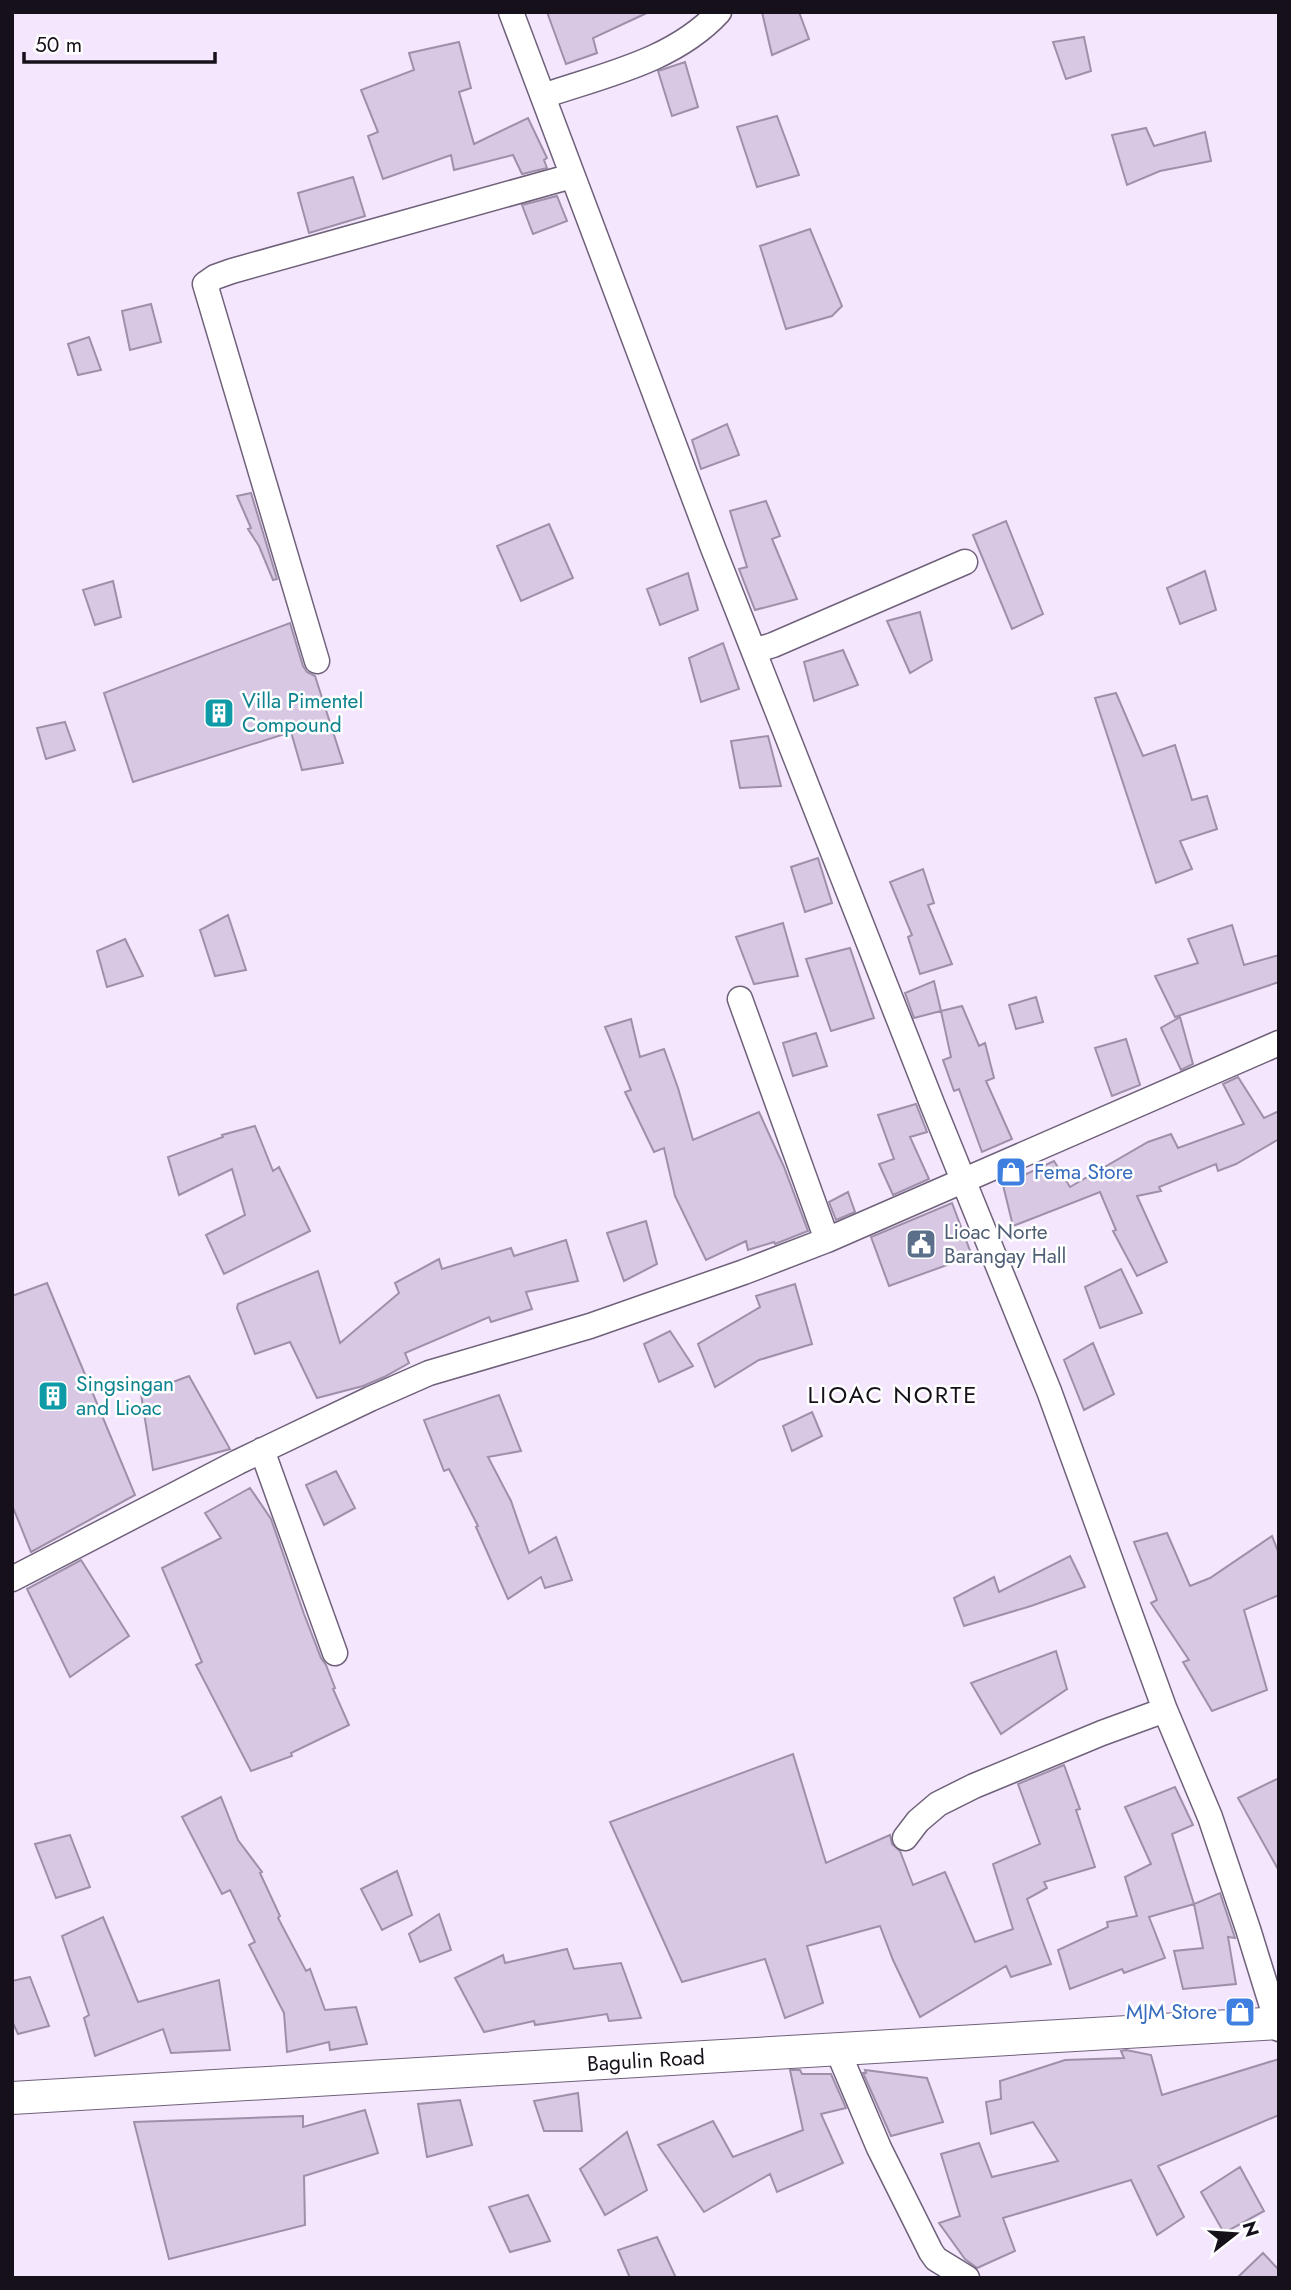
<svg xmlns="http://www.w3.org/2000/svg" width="1291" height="2290" viewBox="0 0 1291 2290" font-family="Jost,sans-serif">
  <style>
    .building { fill: #d8c8e4; stroke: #9f90aa; stroke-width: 2 }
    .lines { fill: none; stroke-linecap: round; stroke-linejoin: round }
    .minor-casing { stroke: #6f617a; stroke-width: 27 }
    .major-casing { stroke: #6f617a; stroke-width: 34 }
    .minor { stroke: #fff; stroke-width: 24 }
    .major { stroke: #fff; stroke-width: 32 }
    .labels { text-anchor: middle; stroke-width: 5; stroke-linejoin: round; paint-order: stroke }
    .culture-label { font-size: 21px; fill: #0d838f; stroke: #fff; text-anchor: start }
    .shop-label { font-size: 21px; fill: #366cbe; stroke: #fff; text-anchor: start }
    .service-label { font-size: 21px; fill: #4e5e75; stroke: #fff; text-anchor: start }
    .street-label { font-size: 21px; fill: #16101a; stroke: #fff }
    .quarter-label { font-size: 24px; letter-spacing: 2px; fill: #16101a; stroke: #fff }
  </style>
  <rect width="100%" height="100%" fill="#f3e6fd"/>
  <path class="building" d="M547,12H649L593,38L597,53L566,64Z
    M762,12H799L809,39L772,55Z
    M1084,37L1091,71L1066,79L1053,42Z
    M459,42L471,88L459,92L474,144L528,118L547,158L544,160L547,168L522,174L513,155L454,170L451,155L383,179L368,136L378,132L361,90L414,70L409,53Z
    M685,62L698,107L672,116L658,71Z
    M777,116L799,175L757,187L737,127Z
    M1146,128L1154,146L1205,132L1211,161L1160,171L1127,185L1112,135Z
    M353,177L365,216L309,233L298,193Z
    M557,196L567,221L533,234L522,205Z
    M810,229L842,306L832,316L786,329L760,246Z
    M151,304L161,342L130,350L122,311Z
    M89,337L101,370L78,375L68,344Z
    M727,424L739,455L701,469L692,440Z
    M251,493L277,579L273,580L259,546L248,529L251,528L237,496Z
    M766,501L780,536L772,539L797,599L755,610L739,569L747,567L730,511Z
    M1006,521L1043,614L1012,629L973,535Z
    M549,524L573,578L521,601L497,546Z
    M1205,571L1216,610L1180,624L1167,588Z
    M688,573L698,610L660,625L647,589Z
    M113,581L121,617L95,625L83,590Z
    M920,612L932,660L910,673L887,621Z
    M290,623L303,666L307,672L315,676L343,763L302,770L291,732L133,782L104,693Z
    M723,643L739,689L701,702L689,658Z
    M843,650L858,685L814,701L804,662Z
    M1116,693L1143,756L1175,745L1192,800L1207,796L1217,829L1180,841L1192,869L1156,883L1095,698Z
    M65,722L75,750L46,759L37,728Z
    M768,736L781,786L740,788L731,741Z
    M818,858L832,903L805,912L791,867Z
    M923,869L934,903L928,905L952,964L920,974L908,937L912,935L890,882Z
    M228,915L246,970L215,976L200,930Z
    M783,923L798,976L754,984L736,937Z
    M1232,925L1244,965L1279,955V982L1175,1017L1155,976L1198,963L1188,939Z
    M125,939L143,976L107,987L97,951Z
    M850,948L874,1018L831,1031L806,959Z
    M934,981L941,1011L914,1018L905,993Z
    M1036,997L1043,1022L1016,1029L1009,1005Z
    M962,1006L979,1046L985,1043L994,1078L986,1081L1012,1139L982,1152L959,1089L954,1091L943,1060L951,1057L941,1011Z
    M1180,1017L1193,1064L1181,1070L1161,1028Z
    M631,1019L640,1057L664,1049L678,1088L693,1140L759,1112L784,1167L808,1231L775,1244L774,1242L748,1250L746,1241L706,1260L675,1196L664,1148L654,1152L625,1092L631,1090L605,1027Z
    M816,1033L827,1066L793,1076L783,1043Z
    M1126,1039L1140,1085L1112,1096L1095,1048Z
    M1238,1077L1264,1118L1279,1111V1139L1236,1164L1218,1171L1216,1164L1159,1187L1161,1191L1137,1196L1167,1262L1137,1276L1113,1231L1116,1230L1100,1192L1013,1226L1003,1185L1054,1161L1070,1187L1148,1142L1171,1134L1178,1148L1244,1124L1223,1084Z
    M916,1104L927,1132L910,1137L929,1179L893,1195L879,1164L894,1159L878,1115Z
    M255,1126L273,1171L279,1167L310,1231L224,1274L206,1235L245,1215L232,1169L179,1195L168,1157L223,1137L222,1135Z
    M848,1192L855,1212L836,1220L829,1202Z
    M952,1203L972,1256L889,1286L871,1237Z
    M646,1221L657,1264L624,1281L607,1233Z
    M566,1240L578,1281L526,1292L532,1309L491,1322L489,1317L405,1353L409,1363L384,1377L363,1386L317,1398L290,1342L255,1354L237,1308L238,1304L318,1271L340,1343L399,1293L395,1283L439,1259L442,1269L511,1248L514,1256Z
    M1121,1269L1142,1313L1100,1328L1085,1287Z
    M47,1283L135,1495L31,1552L12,1505V1296Z
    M795,1284L812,1344L759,1360L715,1387L698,1344L760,1307L756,1296Z
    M670,1331L693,1366L659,1382L644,1344Z
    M1093,1343L1114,1394L1084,1410L1064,1360Z
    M189,1376L230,1449L153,1470L141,1394Z
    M499,1395L521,1451L488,1457L511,1501L529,1553L556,1537L572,1580L545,1588L541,1577L508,1599L476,1527L478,1526L449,1469L444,1471L424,1420Z
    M812,1412L822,1436L792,1451L783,1426Z
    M336,1471L355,1508L324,1525L306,1485Z
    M250,1488L271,1519L304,1614L321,1658L326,1665L335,1688L333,1689L349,1725L291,1753L292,1756L251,1771L196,1665L202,1662L162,1568L221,1538L205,1513Z
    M1167,1533L1190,1586L1210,1578L1272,1536L1279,1554V1595L1244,1610L1267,1690L1212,1711L1183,1662L1189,1660L1151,1603L1157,1600L1134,1542Z
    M1070,1556L1085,1587L1031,1606L964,1626L954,1598L994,1577L999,1592Z
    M81,1560L129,1636L70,1677L27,1589Z
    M1056,1651L1067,1689L1001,1734L971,1683Z
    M793,1754L826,1863L890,1835L892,1844L900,1851L913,1885L945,1872L975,1942L1013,1929L993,1864L1040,1844L1018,1784L1064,1765L1080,1809L1076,1810L1095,1867L1044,1882L1047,1888L1027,1899L1051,1964L1011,1977L1006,1966L920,2017L893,1960L880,1926L807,1946L823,2003L785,2018L765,1959L682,1982L610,1822Z
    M1279,1778V1871L1238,1798Z
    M1175,1787L1193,1825L1172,1834L1194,1904L1149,1917L1165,1958L1124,1973L1122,1969L1070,1989L1058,1950L1108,1927L1107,1922L1137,1916L1125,1877L1151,1864L1125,1807Z
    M221,1797L238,1840L262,1872L260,1873L280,1916L278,1918L306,1971L310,1969L325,2010L356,2007L367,2044L330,2050L329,2042L287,2052L284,2013L249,1945L255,1942L230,1890L222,1894L182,1817Z
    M70,1835L90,1887L56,1898L35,1844Z
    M397,1871L412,1915L382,1930L361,1889Z
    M1220,1893L1235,1938L1228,1937L1236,1984L1183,1989L1174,1951L1203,1948L1194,1904Z
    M439,1914L451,1950L420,1962L409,1934Z
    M103,1917L138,2002L219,1980L230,2050L171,2053L163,2029L95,2056L84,2018L89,2015L62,1936Z
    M567,1949L574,1969L621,1963L641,2018L609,2021L607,2014L535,2025L534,2021L484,2032L455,1978L503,1955L505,1963Z
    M30,1977L49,2026L18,2034L12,2021V1981Z
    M1126,2050L1151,2055L1162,2095L1279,2059V2115L1158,2166L1184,2217L1157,2235L1131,2180L1003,2218L1015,2251L977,2268L965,2259L939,2223L960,2216L941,2154L979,2143L992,2177L1058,2161L1033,2122L991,2134L986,2102L1001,2099L1000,2081L1065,2060L1124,2058L1121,2051Z
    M790,2070H800L802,2074H831L846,2108L821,2114L843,2163L777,2192L770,2174L704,2212L658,2145L713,2121L733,2157L803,2130Z
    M865,2070L927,2078L943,2122L891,2136L863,2073H866Z
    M578,2093L582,2131H544L534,2101Z
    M460,2100L472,2145L427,2157L418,2104Z
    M365,2110L378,2153L304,2176L305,2225L169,2259L134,2122L303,2116V2127Z
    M627,2132L647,2190L605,2215L580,2169Z
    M1240,2167L1264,2211L1224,2233L1201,2192Z
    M528,2195L550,2241L510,2252L489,2207Z
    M657,2237L676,2278H630L618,2250Z
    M1263,2253L1279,2270V2278H1237Z"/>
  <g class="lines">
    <g class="minor-casing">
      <path id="minor" d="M511,12L713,548L933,1106L1049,1391L1165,1710L1210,1817L1248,1929L1279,2029
        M543,96C604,75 674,61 719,12
        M754,651L773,645L965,562
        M317,661L205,284L215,277L232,271L572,176
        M740,999L827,1240
        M262,1450L335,1653
        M12,1579L238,1462L370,1399L429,1373L590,1326L744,1272L827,1240L1279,1043
        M905,1838L918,1821L938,1804L974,1786L1102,1733L1165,1710
        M837,2049L879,2148L931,2252L936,2259L967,2278"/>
    </g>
    <g class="major-casing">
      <g id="major">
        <path id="s1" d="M12,2098L1279,2023"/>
      </g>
    </g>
    <use href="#minor" class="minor"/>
    <use href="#major" class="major"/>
  </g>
  <defs>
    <g id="building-square" transform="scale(1.575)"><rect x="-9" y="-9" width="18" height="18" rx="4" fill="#0f9aa8" stroke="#fff"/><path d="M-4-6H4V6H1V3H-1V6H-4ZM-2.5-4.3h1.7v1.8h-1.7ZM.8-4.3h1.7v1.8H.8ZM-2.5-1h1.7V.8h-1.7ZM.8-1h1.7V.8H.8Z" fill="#fff"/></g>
    <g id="shop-square" transform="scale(1.575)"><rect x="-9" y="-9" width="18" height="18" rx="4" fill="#3f7fe0" stroke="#fff"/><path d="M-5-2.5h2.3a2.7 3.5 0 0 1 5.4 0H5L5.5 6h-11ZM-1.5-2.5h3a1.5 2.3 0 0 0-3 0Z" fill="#fff"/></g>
    <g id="civic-square" transform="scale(1.575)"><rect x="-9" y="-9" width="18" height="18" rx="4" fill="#5c6f8a" stroke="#fff"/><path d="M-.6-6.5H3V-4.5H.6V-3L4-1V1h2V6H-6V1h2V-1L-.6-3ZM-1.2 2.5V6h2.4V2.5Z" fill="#fff"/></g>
  </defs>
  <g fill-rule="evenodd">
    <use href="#building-square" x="219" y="713"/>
    <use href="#shop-square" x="1011" y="1172"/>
    <use href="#civic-square" x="921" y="1244"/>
    <use href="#building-square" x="53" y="1396"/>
    <use href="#shop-square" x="1240" y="2012"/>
  </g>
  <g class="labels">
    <g class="culture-label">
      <text x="242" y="708">Villa Pimentel<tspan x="242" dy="24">Compound</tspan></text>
      <text x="76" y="1391">Singsingan<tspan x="76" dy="24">and Lioac</tspan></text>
    </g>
    <g class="shop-label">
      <text x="1034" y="1179">Fema Store</text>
      <text x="1217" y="2019" text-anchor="end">MJM Store</text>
    </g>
    <g class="service-label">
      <text x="944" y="1239">Lioac Norte<tspan x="944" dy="24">Barangay Hall</tspan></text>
    </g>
    <g class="street-label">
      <text dy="7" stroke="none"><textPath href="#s1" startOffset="635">Bagulin Road</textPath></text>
    </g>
    <g class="quarter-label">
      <text x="893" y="1403">LIOAC NORTE</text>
    </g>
  </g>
  <rect width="1291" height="2290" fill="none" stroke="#16101a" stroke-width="28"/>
  <g transform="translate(1235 2234) rotate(73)" stroke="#ffffff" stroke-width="5" paint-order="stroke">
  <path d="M0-5L12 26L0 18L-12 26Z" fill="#16101a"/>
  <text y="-10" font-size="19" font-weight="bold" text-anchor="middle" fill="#16101a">N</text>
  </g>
  <path d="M24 52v10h191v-10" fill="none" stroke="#16101a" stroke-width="3.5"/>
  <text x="35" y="52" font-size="21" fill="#16101a" stroke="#ffffff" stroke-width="5" paint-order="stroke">50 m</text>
</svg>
